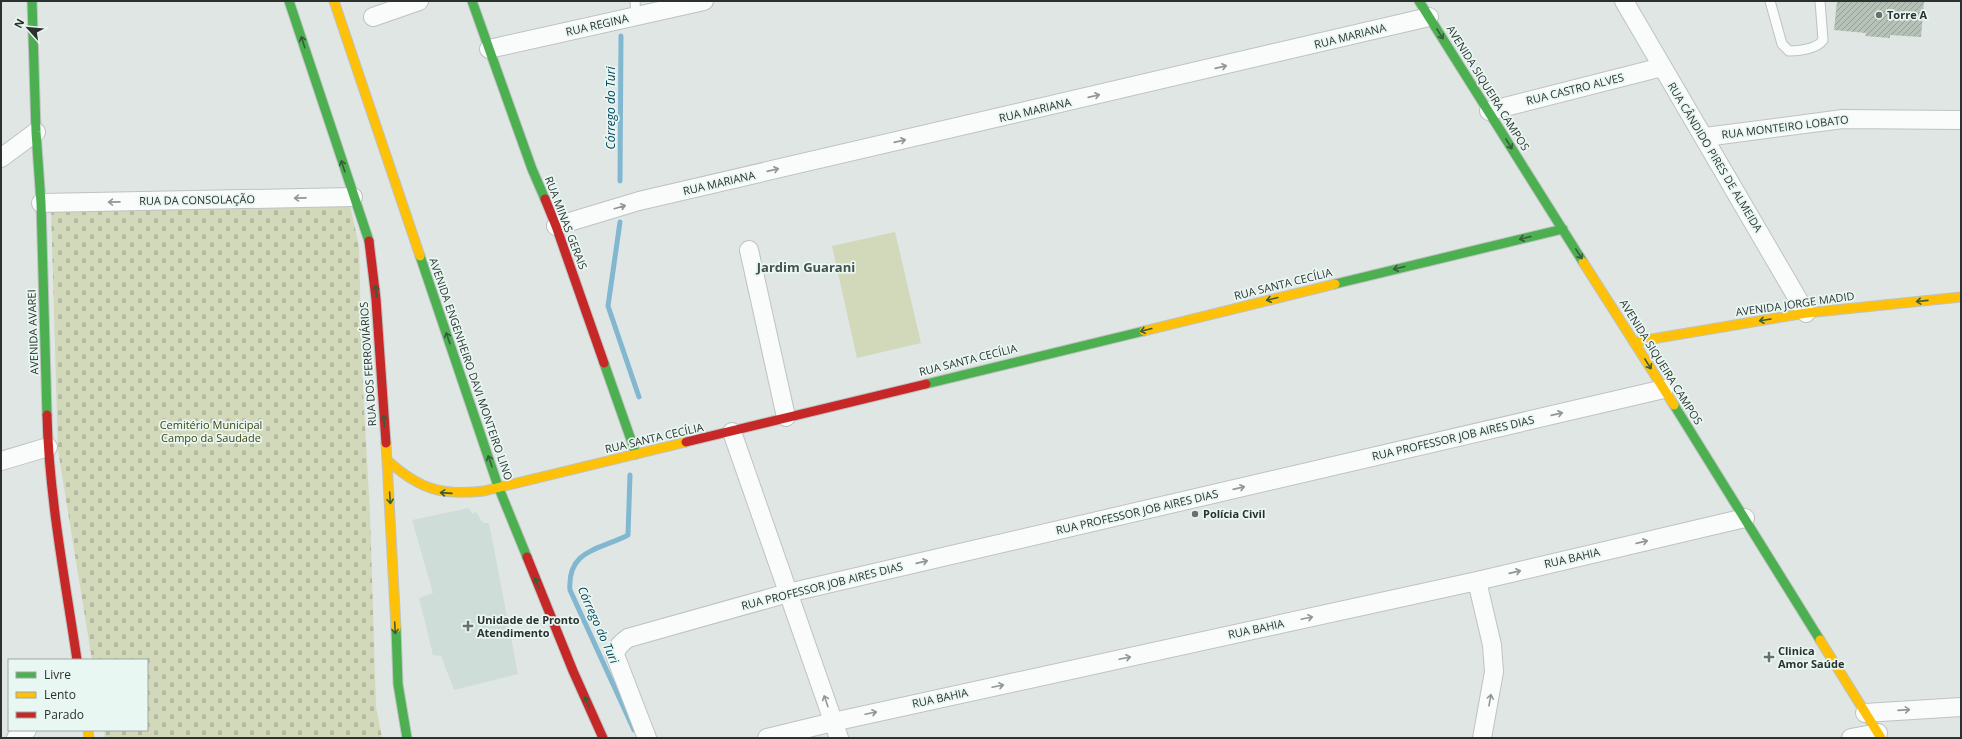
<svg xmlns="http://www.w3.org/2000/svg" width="1962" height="739" viewBox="0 0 1962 739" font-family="'Open Sans',sans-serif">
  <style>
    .built { fill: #cfddd8 }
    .cemetery { fill: url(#cemetery-stones) }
    .park { fill: #d2d8ba }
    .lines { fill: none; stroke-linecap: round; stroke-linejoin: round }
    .stream { stroke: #82b7d0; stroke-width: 5 }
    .building { fill: url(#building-hatch) }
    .lane-casing { stroke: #bec3c2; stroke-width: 11 }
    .street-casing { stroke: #bec3c2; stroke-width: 20 }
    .fast-casing { stroke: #bec3c2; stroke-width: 11 }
    .slow-casing { stroke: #bec3c2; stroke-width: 11 }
    .jam-casing { stroke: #bec3c2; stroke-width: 11 }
    .lane { stroke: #fafbfb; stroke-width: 9 }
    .street { stroke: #fafbfb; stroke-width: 18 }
    .fast { stroke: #4caf50; stroke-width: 9 }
    .slow { stroke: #ffc107; stroke-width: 9 }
    .jam { stroke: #c62828; stroke-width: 9 }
    .oneway { stroke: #375d3b }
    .oneway2 { stroke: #929695 }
    .poi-dot { fill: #6a706e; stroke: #e9f7f2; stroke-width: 1.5 }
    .labels { text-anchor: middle; stroke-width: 3.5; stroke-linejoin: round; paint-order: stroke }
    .poi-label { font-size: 11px; font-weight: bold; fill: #2b312f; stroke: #e9f7f2; text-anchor: start }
    .street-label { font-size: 11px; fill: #2b312f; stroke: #e9f7f2 }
    .park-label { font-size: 11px; fill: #42440f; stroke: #e9f7f2 }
    .water-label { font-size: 12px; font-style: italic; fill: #00435c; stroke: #e9f7f2 }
    .quarter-label { font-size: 13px; font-weight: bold; fill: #46524e; stroke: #e9f7f2 }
  </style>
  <defs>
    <pattern id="cemetery-stones" width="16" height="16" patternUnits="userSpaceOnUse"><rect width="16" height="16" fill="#d2d8ba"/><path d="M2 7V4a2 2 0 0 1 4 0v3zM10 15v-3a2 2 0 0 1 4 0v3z" fill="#b4baa0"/></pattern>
    <pattern id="building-hatch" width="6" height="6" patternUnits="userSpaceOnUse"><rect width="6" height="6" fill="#b6c2b7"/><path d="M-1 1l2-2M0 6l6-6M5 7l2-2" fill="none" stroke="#949e95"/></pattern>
  </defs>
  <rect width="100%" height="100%" fill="#e0e6e4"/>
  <path class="built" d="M469,508L472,514L476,512L483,523H489L518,674L454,690L441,656L433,655L419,598L433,593L412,520Z"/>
  <path class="cemetery" d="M350,206L359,246L362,371L370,514L376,707L382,738H105L104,730H147V660H92L58,450L51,209L313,208Z"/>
  <path class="park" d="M895,232L921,343L857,358L832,246Z"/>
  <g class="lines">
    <path class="stream" d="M620,181L621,36
      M620,222L608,306L639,397
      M630,475L628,535C600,550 567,549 570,590L634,730"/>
  </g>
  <path class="building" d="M1837,1H1924L1921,37L1890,35V38L1865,36L1866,33L1834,30Z"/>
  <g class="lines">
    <g class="lane-casing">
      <path id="lane" d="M635,1L636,16
        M1770,1L1782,44L1789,51C1799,51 1817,49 1823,40L1820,1"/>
    </g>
    <g class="street-casing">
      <path id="street" d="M1624,1L1806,313
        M373,17L419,1
        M489,49L704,1
        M1489,111L1662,67
        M1705,137L1843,119L1961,120
        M1,158L36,132
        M41,203L353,197
        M556,226L639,201L1429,17
        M749,250L786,417
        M732,432L839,738
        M1,461L48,447
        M1477,581L1492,645L1494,672L1482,738
        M1865,713L1961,707
        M16,738L27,730
        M647,738L615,655C617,647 621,643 628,638L788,593L1664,389
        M767,738L833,722L1477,581L1745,518
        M1851,738L1878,733"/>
    </g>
    <g class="fast-casing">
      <path id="fast" d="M32,1L36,132L41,203L47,415
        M289,1L369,241
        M472,1L532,169L545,199
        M1419,1L1583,262
        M420,256L498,486L527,557
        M1335,284L1563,229
        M604,363L636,454
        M926,384L1144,331
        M1674,405L1820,640
        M396,628L398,684L407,738"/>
    </g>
    <g class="slow-casing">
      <path id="slow" d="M334,1L420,256
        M1583,262L1674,405
        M1144,331L1335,284
        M1634,342L1806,313L1961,297
        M386,443L396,628
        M387,460C419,489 441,496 484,491L686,442
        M1820,640L1881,738
        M88,730L89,738"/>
    </g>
    <g class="jam-casing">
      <path id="jam" d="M545,199L556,226L604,363
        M369,241L376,299L386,443
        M47,415C49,497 65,579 77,660
        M686,442L926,384
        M527,557L573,671L603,738"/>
    </g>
    <use href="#lane" class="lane"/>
    <use href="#street" class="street"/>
    <use href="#fast" class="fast"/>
    <use href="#slow" class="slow"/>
    <use href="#jam" class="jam"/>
  </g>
  <defs><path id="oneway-shaft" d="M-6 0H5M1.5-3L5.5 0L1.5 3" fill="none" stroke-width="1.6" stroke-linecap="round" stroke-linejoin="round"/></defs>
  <g class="oneway">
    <use href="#oneway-shaft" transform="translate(1440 34) rotate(58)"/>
    <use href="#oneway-shaft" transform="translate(303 42) rotate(-108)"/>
    <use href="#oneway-shaft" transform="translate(1509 144) rotate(58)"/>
    <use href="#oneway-shaft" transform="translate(343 166) rotate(-108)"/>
    <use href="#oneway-shaft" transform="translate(1525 238) rotate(166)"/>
    <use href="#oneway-shaft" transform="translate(1579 254) rotate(58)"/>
    <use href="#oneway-shaft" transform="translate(1399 268) rotate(166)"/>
    <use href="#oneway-shaft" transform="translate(376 291) rotate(-97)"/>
    <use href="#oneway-shaft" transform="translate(1272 299) rotate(166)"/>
    <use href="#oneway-shaft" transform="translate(1922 301) rotate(174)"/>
    <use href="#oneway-shaft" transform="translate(1765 320) rotate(171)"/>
    <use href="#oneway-shaft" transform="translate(1146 330) rotate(166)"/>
    <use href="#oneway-shaft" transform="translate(448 338) rotate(-109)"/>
    <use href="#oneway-shaft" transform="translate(1648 364) rotate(58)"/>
    <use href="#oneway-shaft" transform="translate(384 421) rotate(-94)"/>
    <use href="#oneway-shaft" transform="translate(490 461) rotate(-109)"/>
    <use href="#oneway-shaft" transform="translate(446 493) rotate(-176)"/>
    <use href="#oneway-shaft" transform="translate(390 498) rotate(86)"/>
    <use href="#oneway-shaft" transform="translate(537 583) rotate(-112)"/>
    <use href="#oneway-shaft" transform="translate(395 628) rotate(87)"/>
    <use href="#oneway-shaft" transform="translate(587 702) rotate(-114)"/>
  </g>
  <g class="oneway2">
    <use href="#oneway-shaft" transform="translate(1221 67) rotate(-13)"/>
    <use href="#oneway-shaft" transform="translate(1094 96) rotate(-13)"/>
    <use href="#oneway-shaft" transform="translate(900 141) rotate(-13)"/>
    <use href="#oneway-shaft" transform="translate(773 170) rotate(-13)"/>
    <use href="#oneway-shaft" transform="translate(300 198) rotate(179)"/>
    <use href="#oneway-shaft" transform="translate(114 202) rotate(179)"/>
    <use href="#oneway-shaft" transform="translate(620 207) rotate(-16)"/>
    <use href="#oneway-shaft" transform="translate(1557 414) rotate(-13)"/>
    <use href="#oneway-shaft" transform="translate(1239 488) rotate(-13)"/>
    <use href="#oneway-shaft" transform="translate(1642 542) rotate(-13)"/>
    <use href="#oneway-shaft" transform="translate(922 562) rotate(-13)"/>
    <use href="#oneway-shaft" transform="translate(1515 572) rotate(-13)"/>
    <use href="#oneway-shaft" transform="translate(1307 618) rotate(-12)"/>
    <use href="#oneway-shaft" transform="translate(1125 658) rotate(-12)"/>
    <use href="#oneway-shaft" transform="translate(998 686) rotate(-12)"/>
    <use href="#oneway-shaft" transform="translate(1490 700) rotate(-80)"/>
    <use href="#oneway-shaft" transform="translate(826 701) rotate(-109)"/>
    <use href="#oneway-shaft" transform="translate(1904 710) rotate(-4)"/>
    <use href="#oneway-shaft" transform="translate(871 713) rotate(-12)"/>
  </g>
  <g class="poi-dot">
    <circle cx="1879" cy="15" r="4"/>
    <circle cx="1195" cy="514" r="4"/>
    <path d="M466 620h4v4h4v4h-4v4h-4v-4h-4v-4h4z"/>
    <path d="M1767 651h4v4h4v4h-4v4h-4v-4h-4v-4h4z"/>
  </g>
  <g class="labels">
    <g class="poi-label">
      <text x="1887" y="19">Torre A</text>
      <text x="1203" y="518">Polícia Civil</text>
      <text x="477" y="624">Unidade de Pronto<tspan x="477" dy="13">Atendimento</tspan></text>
      <text x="1778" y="655">Clinica<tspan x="1778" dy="13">Amor Saúde</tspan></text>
    </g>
    <g class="street-label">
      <text transform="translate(597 25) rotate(-13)" y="4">RUA REGINA</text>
      <text transform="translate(1350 36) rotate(-14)" y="4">RUA MARIANA</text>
      <text transform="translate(1488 88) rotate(58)" y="4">AVENIDA SIQUEIRA CAMPOS</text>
      <text transform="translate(1575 89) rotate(-14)" y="4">RUA CASTRO ALVES</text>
      <text transform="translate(1035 110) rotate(-13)" y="4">RUA MARIANA</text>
      <text transform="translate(1785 127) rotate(-7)" y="4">RUA MONTEIRO LOBATO</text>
      <text transform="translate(1715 157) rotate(59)" y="4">RUA CÂNDIDO PIRES DE ALMEIDA</text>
      <text transform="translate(719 183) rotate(-13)" y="4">RUA MARIANA</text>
      <text transform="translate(197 200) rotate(-1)" y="4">RUA DA CONSOLAÇÃO</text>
      <text transform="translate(566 223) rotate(69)" y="4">RUA MINAS GERAIS</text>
      <text transform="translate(1283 284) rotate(-14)" y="4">RUA SANTA CECÍLIA</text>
      <text transform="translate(1795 304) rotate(-8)" y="4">AVENIDA JORGE MADID</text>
      <text transform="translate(33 332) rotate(-92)" y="4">AVENIDA AVAREI</text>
      <text transform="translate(968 360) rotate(-14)" y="4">RUA SANTA CECÍLIA</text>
      <text transform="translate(1661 362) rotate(58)" y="4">AVENIDA SIQUEIRA CAMPOS</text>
      <text transform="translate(368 364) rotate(-94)" y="4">RUA DOS FERROVIÁRIOS</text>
      <text transform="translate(471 369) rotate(71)" y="4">AVENIDA ENGENHEIRO DAVI MONTEIRO LINO</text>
      <text transform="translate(654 438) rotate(-13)" y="4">RUA SANTA CECÍLIA</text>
      <text transform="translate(1453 438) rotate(-13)" y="4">RUA PROFESSOR JOB AIRES DIAS</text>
      <text transform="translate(1137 512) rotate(-13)" y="4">RUA PROFESSOR JOB AIRES DIAS</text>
      <text transform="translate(1572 558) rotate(-13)" y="4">RUA BAHIA</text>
      <text transform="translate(822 586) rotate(-14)" y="4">RUA PROFESSOR JOB AIRES DIAS</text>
      <text transform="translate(1256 629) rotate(-12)" y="4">RUA BAHIA</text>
      <text transform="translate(940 698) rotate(-12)" y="4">RUA BAHIA</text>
    </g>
    <g class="park-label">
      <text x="211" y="429">Cemitério Municipal<tspan x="211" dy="13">Campo da Saudade</tspan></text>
    </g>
    <g class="water-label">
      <text transform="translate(611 108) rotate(-90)" y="4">Córrego do Turi</text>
      <text transform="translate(598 625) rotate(66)" y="4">Córrego do Turi</text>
    </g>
    <g class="quarter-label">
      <text x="806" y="272">Jardim Guarani</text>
    </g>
  </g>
  <rect width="1962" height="739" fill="none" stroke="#2b312f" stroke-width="4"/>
  <rect x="8" y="659" width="140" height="72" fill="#e9f7f2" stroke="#9da8a4"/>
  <rect x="16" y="672" width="20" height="6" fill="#4caf50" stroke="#9da8a4"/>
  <text x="44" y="679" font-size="12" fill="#2b312f">Livre</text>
  <rect x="16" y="692" width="20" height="6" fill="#ffc107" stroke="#9da8a4"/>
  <text x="44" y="699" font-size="12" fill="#2b312f">Lento</text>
  <rect x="16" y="712" width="20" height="6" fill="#c62828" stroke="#9da8a4"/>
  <text x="44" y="719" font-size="12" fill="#2b312f">Parado</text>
  <g transform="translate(28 28) rotate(297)" stroke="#e9f7f2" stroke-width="3" paint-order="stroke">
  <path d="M0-3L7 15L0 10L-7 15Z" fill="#2b312f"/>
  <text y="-6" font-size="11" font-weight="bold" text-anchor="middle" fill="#2b312f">N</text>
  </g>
</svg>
